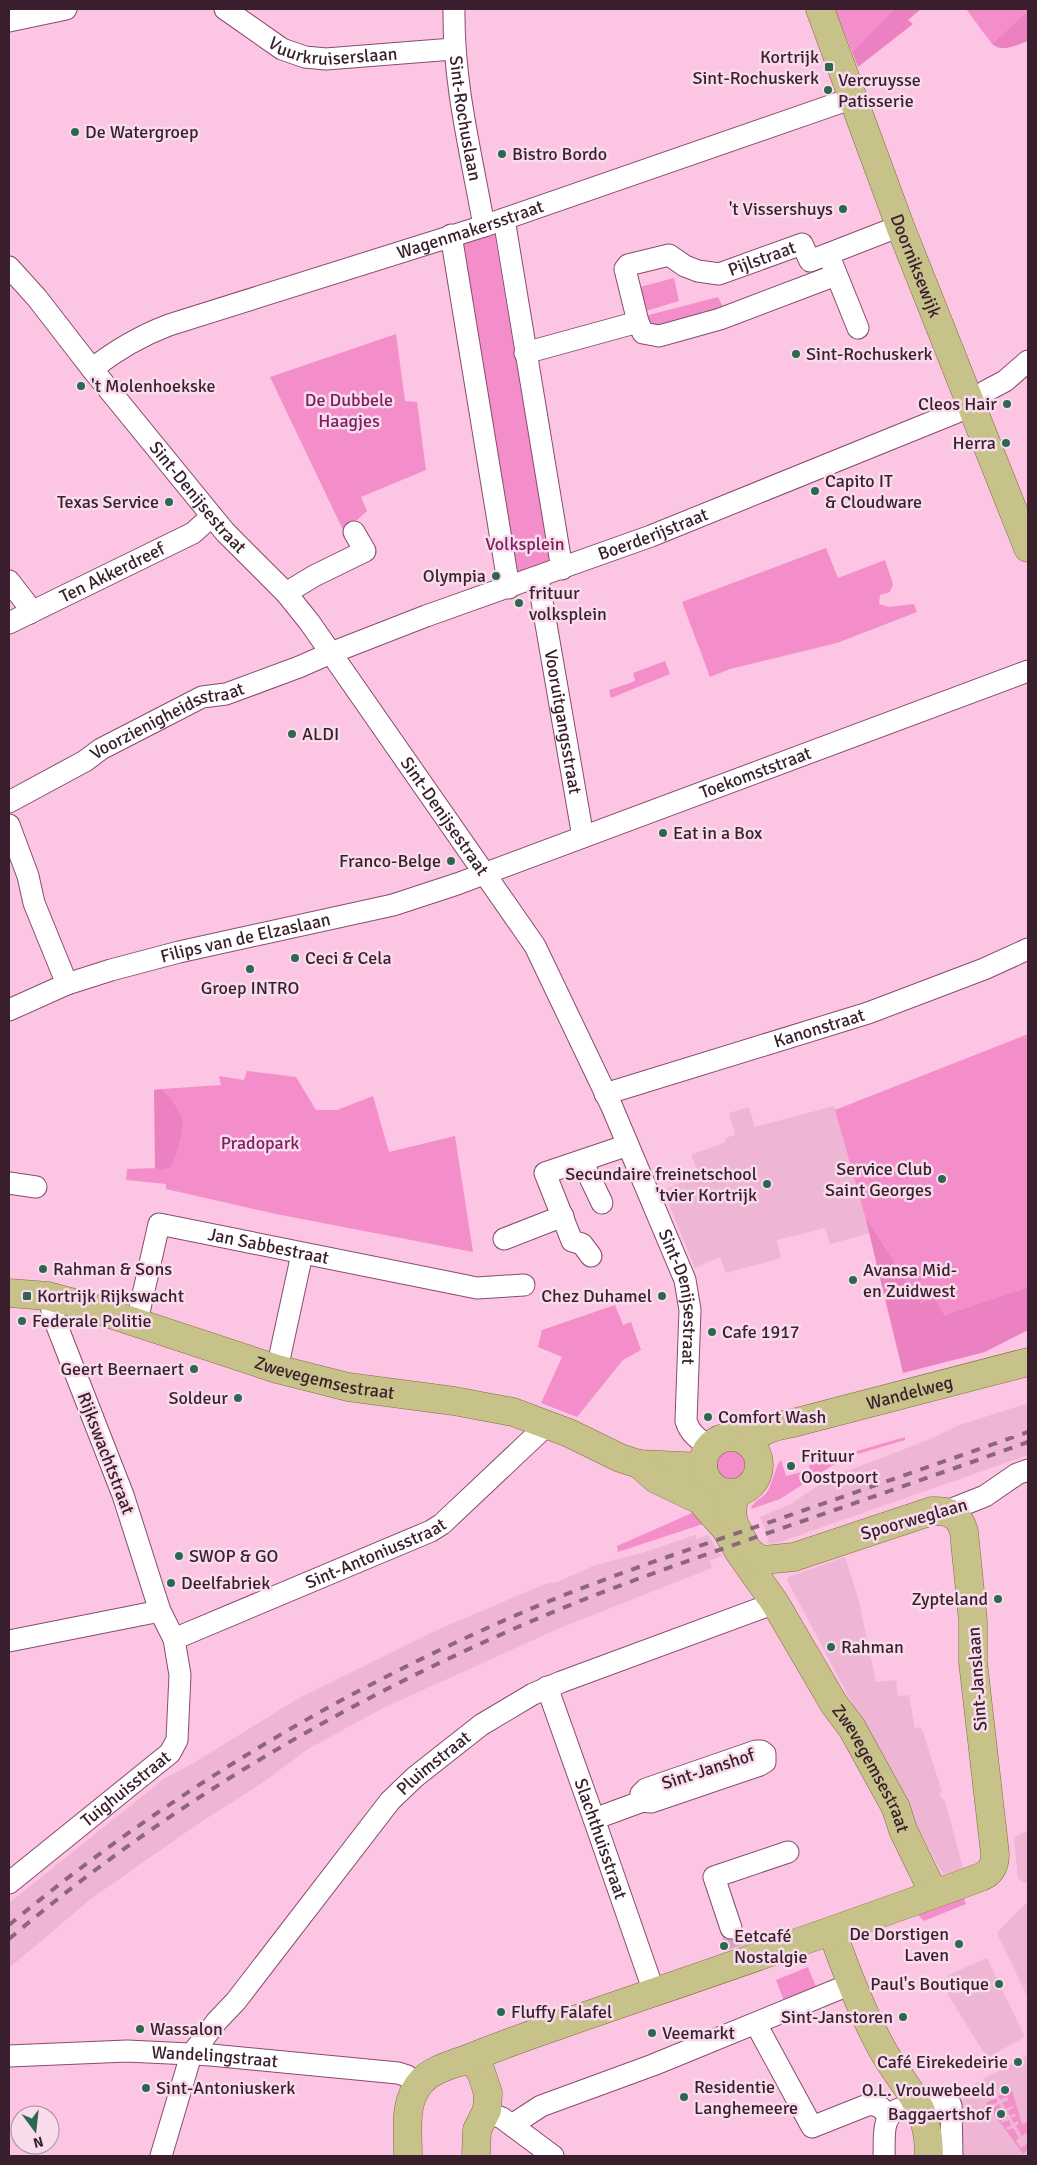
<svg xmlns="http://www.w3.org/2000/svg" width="1037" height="2165" viewBox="0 0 1037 2165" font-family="Signika,sans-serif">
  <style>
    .built { fill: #efb5d5 }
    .green { fill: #f48eca }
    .forest { fill: #ec81c1 }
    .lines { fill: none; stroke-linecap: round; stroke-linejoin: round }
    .minor-tunnel { stroke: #d5a4bf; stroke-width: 21; stroke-dasharray: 21 11; stroke-linecap: butt }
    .minor-casing { stroke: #874c6f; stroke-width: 23 }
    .major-casing { stroke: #7d6f37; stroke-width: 29 }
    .minor { stroke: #fff; stroke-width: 21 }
    .major { stroke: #c7c28a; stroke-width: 28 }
    .rail { stroke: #8c667b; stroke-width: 4; stroke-dasharray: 9 9; stroke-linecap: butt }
    .poi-dot { fill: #2e6750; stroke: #f8dceb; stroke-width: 2 }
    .labels { text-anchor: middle; stroke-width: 5; stroke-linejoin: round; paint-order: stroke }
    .street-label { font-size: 18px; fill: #391f2e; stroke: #f8dceb }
    .poi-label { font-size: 18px; fill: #391f2e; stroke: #f8dceb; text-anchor: start }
    .park-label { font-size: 18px; fill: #7e205f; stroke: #f8dceb }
  </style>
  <rect width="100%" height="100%" fill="#fcc5e3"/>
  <path class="built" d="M834,1106L871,1233L830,1244L825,1228L777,1240L781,1258L726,1273L720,1257L695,1268L663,1190L699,1175L691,1155L726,1142L725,1138L735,1135L729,1113L749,1107L755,1127Z
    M1028,1403V1455L777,1543L770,1544L767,1541L769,1540L760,1517L791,1504L829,1478L928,1440L957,1426Z
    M695,1535L697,1539L708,1535L722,1556L710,1561L712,1568L560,1628L498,1656L383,1708L308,1749L262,1783L195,1826L92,1898L9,1968V1903L165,1778L192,1764L299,1698L437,1630L545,1584L557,1582L593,1566L645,1552Z
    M845,1557L858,1598L876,1682L896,1680L898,1696L909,1695L915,1729L918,1727L922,1729L942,1792L939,1794L945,1802L963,1868L945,1874L942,1873L787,1580L788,1577Z
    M1028,1830V1881L1025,1883L1018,1878L1014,1837Z
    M1028,1901V1998L997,1933Z
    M987,1958L1024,2035L1023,2038L989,2057L986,2056L948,1995V1975Z
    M1028,2055V2156H963V2090Z"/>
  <path class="green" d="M835,9H894L852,52Z
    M966,9H1025L1026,12L992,44Z
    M494,231L550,561L508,577L453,244Z
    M674,278L679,301L646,311L640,287Z
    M718,297L723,307L653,329L645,316Z
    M396,334L405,401L417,402L426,470L361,497L367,511L344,532L270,377Z
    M826,548L838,578L885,560L893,584L890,592L880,595L879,604L889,607L914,604L917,612L837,643L730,669L710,677L682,602Z
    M665,661L670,674L611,698L609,690L633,682L635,680L633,673Z
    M1028,1034V1287L944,1315L921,1303L865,1216L835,1110Z
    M247,1071L296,1077L316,1110H337L373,1096L389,1152L455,1136L473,1252L276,1214L166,1189V1184L126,1180L127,1169L155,1168L159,1170L174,1160C184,1130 187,1112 162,1089L221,1085L219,1076L244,1080Z
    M615,1305L623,1325L631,1322L641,1350L623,1360L577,1417L541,1403L562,1357L538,1347L542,1330Z
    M905,1437V1440L844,1458L780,1499L751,1509C753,1501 762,1499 767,1492C773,1483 775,1466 781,1460L786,1476L810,1470L809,1465Z
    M714 1464a17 17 0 1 1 34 0a17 17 0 1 1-34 0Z
    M692,1513L703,1524L618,1552L617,1546Z
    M963,1895L966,1904L924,1921L915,1912Z
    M808,1967L817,1989L784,2001L776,1980Z
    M1012,2091L1022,2124L1028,2122V2132L1022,2136L1016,2126L1019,2123L1018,2121L1014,2123L1011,2118L1016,2116L1015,2113L1010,2116L1007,2111L1013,2108L1012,2106L1006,2109L1002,2103L1008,2100L1007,2097L1000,2100L998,2096Z
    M996,2098L998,2102L991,2105L993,2108L999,2104L1003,2110L996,2114L998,2116L1004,2113L1007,2117L1001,2121L1002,2123L1009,2120L1011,2125L1006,2128L1008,2130L1013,2128L1019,2138L1016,2141L1021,2148L1028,2143V2150L1023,2154L986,2103Z"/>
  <path class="forest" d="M894,9H921L908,20L913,24L858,67L852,52Z
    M1025,9H1028V41C1016,45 1004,53 992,44L1026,12Z
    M162,1089C170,1096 180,1109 182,1121C184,1132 176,1157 171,1167L159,1170L155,1168L154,1090Z
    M865,1216L921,1303L935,1299L944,1315L1028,1287V1330L985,1352L903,1373Z"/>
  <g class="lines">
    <path class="minor-tunnel" d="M731,1928L737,1947"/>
    <g class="minor-casing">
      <g id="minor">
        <path id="s1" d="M225,9L282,49L305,57L326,59L453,49"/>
        <path id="s2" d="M454,9C453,83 471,153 484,226"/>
        <path d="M9,21L66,9"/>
        <path d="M504,219L562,569"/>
        <path d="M451,235L509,588"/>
        <path d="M831,261L858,328"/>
        <path id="s3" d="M9,267L37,298L92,369L225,532L286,593L310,623L535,946L612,1107L685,1280L690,1310L686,1421C690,1434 699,1440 710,1446"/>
        <path d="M638,322L643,333L659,336L720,319L836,275"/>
        <path id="s4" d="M525,353L638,322L625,269L628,265L669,255L685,266L698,271L719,274L802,244L810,261L900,226"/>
        <path id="s5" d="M92,369C116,350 140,336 169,325L484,226L853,98"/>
        <path id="s6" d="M538,578L583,837"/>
        <path d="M9,581L26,603L30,613"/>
        <path d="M286,593L314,576L365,551L354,532"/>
        <path id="s7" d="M9,623L193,533L212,516"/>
        <path id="s8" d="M9,802L85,761L101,749L202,697L226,694L299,667L331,653L426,616L651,536L957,412L971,406L986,391L1005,381L1028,361"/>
        <path d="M9,825L28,876L34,903L67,984"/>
        <path id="s9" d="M9,1010L67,984L111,970L179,952L393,905L457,884L1028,671"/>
        <path id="s10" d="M605,1094L868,1013L984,969L1028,949"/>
        <path d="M582,1161L602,1203"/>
        <path d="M9,1183L36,1187"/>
        <path d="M504,1239L563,1216"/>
        <path d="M591,1256L582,1244L572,1241L545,1173L628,1145"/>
        <path id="s11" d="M137,1321L159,1224L477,1288L524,1285"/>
        <path d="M277,1369L302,1254"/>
        <path d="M947,1511L985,1496L1017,1474L1028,1470"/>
        <path id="s12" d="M174,1639L431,1531L442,1524L548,1424"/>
        <path d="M9,1641L160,1611"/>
        <path id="s13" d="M547,1687L594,1819L654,1992"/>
        <path d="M594,1819L643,1801L651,1802L760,1765L765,1762V1754L761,1751H756L646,1789L641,1794L643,1801"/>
        <path id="s14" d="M9,1883L170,1753L177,1740L180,1675L174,1639L160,1611L123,1495L55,1321L48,1296"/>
        <path d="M731,1928L714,1877L788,1852"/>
        <path d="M756,2024L812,2127L870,2104L880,2107L889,2116"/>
        <path id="s15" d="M9,2056L127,2051L211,2055L398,2073L407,2076L417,2086"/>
        <path d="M486,2112L502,2118L553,2156"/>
        <path d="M514,2127L518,2121L541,2106L653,2065L851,1984"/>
        <path id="s16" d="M161,2156L191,2055L217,2021L236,2001L390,1801L415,1777L481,1725L533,1694L561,1682L775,1603"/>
        <path d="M884,2156C885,2138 880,2114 902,2108L951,2105L952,2156"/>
      </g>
    </g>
    <g class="major-casing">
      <g id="major">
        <path id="s17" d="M820,9L900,226L1028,548"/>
        <path id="s18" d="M9,1293L48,1296L89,1307L277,1369L348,1387L454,1401L513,1412L569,1433L620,1458L639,1464L703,1467"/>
        <circle cx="731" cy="1465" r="28"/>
        <path id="s19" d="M747,1442C761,1430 775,1426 793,1423L1028,1362"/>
        <path id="s20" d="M639,1464L656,1479L700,1500L725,1528L739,1552L775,1603L834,1704L852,1728L896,1808L903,1830L934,1894"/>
        <path d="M832,1931C846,1971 861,2010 881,2047C904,2090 929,2101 929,2156"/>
        <path d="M458,2062L469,2061L475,2064L481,2072L488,2093L487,2110L477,2130L476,2156"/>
        <path d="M408,2156C408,2131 403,2100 422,2081C432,2070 448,2066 462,2061C496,2047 530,2035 565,2023C704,1975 843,1928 981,1877C991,1873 995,1865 995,1854L973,1662V1621L964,1532C960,1515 949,1510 932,1511L794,1557L764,1560L756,1557L747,1549L734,1523L732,1514L734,1494"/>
      </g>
    </g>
    <use href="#minor" class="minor"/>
    <use href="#major" class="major"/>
    <path class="rail" d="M9,1925C171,1790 353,1683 547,1602C623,1571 702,1545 779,1519C862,1490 945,1461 1028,1432
      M9,1939C171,1801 357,1694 553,1612C623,1583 696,1558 768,1533C855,1503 942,1473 1028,1442"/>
  </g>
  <g class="poi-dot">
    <rect x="824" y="62" width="10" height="10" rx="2.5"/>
    <circle cx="828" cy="90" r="5"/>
    <circle cx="75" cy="132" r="5"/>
    <circle cx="502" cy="154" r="5"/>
    <circle cx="843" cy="209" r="5"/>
    <circle cx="796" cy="354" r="5"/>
    <circle cx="81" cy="386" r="5"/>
    <circle cx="1007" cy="404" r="5"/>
    <circle cx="1006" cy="443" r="5"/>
    <circle cx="815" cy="491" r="5"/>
    <circle cx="169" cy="502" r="5"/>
    <circle cx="496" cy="576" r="5"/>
    <circle cx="519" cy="603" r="5"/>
    <circle cx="292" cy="734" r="5"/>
    <circle cx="663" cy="833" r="5"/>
    <circle cx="451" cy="861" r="5"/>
    <circle cx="295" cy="958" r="5"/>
    <circle cx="250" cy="969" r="5"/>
    <circle cx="942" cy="1179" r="5"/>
    <circle cx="767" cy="1184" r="5"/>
    <circle cx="43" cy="1269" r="5"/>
    <circle cx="853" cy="1280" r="5"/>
    <rect x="22" y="1291" width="10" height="10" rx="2.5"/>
    <circle cx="662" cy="1296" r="5"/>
    <circle cx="22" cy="1321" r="5"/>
    <circle cx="712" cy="1332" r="5"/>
    <circle cx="194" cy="1369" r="5"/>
    <circle cx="238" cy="1398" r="5"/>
    <circle cx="708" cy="1417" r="5"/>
    <circle cx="791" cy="1466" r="5"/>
    <circle cx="179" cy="1556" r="5"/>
    <circle cx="171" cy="1583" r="5"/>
    <circle cx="998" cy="1599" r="5"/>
    <circle cx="831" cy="1647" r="5"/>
    <circle cx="959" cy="1944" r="5"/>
    <circle cx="724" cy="1946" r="5"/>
    <circle cx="999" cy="1984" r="5"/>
    <circle cx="501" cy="2012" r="5"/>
    <circle cx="903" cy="2017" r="5"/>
    <circle cx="140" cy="2029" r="5"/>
    <circle cx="652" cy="2033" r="5"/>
    <circle cx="1018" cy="2062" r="5"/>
    <circle cx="146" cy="2088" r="5"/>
    <circle cx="1005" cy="2090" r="5"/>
    <circle cx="684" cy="2097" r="5"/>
    <circle cx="1001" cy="2114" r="5"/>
  </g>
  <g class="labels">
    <g class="street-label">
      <text dy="6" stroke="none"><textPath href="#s1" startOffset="121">Vuurkruiserslaan</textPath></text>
      <text dy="6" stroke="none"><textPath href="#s2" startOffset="110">Sint-Rochuslaan</textPath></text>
      <text dy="6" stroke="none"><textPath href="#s5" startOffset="405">Wagenmakersstraat</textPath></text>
      <text dy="6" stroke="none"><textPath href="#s4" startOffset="319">Pijlstraat</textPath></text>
      <text dy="6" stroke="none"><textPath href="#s17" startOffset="274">Doorniksewijk</textPath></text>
      <text dy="6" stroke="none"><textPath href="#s3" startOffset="298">Sint-Denijsestraat</textPath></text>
      <text dy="6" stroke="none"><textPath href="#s8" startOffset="700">Boerderijstraat</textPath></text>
      <text dy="6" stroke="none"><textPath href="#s7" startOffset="115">Ten Akkerdreef</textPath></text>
      <text dy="6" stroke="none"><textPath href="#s6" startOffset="146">Vooruitgangsstraat</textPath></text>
      <text dy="6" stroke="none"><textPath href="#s8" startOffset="179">Voorzienigheidsstraat</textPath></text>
      <text dy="6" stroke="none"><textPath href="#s9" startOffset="785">Toekomststraat</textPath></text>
      <text dy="6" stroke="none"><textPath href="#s3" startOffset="702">Sint-Denijsestraat</textPath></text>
      <text dy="6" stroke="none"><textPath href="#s9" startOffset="248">Filips van de Elzaslaan</textPath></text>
      <text dy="6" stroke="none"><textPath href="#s10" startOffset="224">Kanonstraat</textPath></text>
      <text dy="6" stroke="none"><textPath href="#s11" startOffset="211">Jan Sabbestraat</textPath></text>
      <text dy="6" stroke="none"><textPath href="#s3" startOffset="1242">Sint-Denijsestraat</textPath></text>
      <text dy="6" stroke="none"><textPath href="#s18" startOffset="328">Zwevegemsestraat</textPath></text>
      <text dy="6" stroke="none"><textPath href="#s19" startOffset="171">Wandelweg</textPath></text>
      <text transform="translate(106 1453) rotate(69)" y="6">Rijkswachtstraat</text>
      <text transform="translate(914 1519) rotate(-16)" y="6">Spoorweglaan</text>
      <text dy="6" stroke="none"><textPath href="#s12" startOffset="219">Sint-Antoniusstraat</textPath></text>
      <text transform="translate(977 1679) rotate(-94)" y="6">Sint-Janslaan</text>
      <text dy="6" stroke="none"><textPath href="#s16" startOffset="486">Pluimstraat</textPath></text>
      <text transform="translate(708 1769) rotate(-18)" y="6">Sint-Janshof</text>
      <text dy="6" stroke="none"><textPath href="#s20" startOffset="391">Zwevegemsestraat</textPath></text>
      <text dy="6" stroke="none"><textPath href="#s14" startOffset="150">Tuighuisstraat</textPath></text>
      <text dy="6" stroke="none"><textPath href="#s13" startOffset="161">Slachthuisstraat</textPath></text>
      <text dy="6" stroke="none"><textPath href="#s15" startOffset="206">Wandelingstraat</textPath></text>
    </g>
    <g class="poi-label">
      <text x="819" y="63" text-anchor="end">Kortrijk<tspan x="819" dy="21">Sint-Rochuskerk</tspan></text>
      <text x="838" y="86">Vercruysse<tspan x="838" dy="21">Patisserie</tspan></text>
      <text x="85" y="138">De Watergroep</text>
      <text x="512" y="160">Bistro Bordo</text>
      <text x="833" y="215" text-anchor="end">'t Vissershuys</text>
      <text x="806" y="360">Sint-Rochuskerk</text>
      <text x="91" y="392">'t Molenhoekske</text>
      <text x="997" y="410" text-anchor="end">Cleos Hair</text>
      <text x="996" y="449" text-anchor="end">Herra</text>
      <text x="825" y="487">Capito IT<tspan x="825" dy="21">&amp; Cloudware</tspan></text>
      <text x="159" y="508" text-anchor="end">Texas Service</text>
      <text x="486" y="582" text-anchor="end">Olympia</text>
      <text x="529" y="599">frituur<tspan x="529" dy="21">volksplein</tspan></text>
      <text x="302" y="740">ALDI</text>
      <text x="673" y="839">Eat in a Box</text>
      <text x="441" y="867" text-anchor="end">Franco-Belge</text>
      <text x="305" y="964">Ceci &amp; Cela</text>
      <text x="250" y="994" text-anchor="middle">Groep INTRO</text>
      <text x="932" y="1175" text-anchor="end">Service Club<tspan x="932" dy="21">Saint Georges</tspan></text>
      <text x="757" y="1180" text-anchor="end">Secundaire freinetschool<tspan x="757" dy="21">'tvier Kortrijk</tspan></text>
      <text x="53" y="1275">Rahman &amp; Sons</text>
      <text x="863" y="1276">Avansa Mid-<tspan x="863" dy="21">en Zuidwest</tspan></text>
      <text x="37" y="1302">Kortrijk Rijkswacht</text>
      <text x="652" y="1302" text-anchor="end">Chez Duhamel</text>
      <text x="32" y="1327">Federale Politie</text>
      <text x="722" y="1338">Cafe 1917</text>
      <text x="184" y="1375" text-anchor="end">Geert Beernaert</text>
      <text x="228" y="1404" text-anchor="end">Soldeur</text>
      <text x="718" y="1423">Comfort Wash</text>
      <text x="801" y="1462">Frituur<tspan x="801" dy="21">Oostpoort</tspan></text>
      <text x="189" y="1562">SWOP &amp; GO</text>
      <text x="181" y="1589">Deelfabriek</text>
      <text x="988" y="1605" text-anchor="end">Zypteland</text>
      <text x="841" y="1653">Rahman</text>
      <text x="949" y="1940" text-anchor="end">De Dorstigen<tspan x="949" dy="21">Laven</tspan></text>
      <text x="734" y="1942">Eetcafé<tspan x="734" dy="21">Nostalgie</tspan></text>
      <text x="989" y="1990" text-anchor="end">Paul's Boutique</text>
      <text x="511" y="2018">Fluffy Falafel</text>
      <text x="893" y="2023" text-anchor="end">Sint-Janstoren</text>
      <text x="150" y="2035">Wassalon</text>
      <text x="662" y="2039">Veemarkt</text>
      <text x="1008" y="2068" text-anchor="end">Café Eirekedeirie</text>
      <text x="694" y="2093">Residentie<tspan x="694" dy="21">Langhemeere</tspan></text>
      <text x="156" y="2094">Sint-Antoniuskerk</text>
      <text x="995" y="2096" text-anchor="end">O.L. Vrouwebeeld</text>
      <text x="991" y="2120" text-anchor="end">Baggaertshof</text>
    </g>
    <g class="park-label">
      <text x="349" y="406">De Dubbele<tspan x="349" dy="21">Haagjes</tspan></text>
      <text x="525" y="550">Volksplein</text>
      <text x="260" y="1149">Pradopark</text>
    </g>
  </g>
  <rect width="1037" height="2165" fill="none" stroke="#391f2e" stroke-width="20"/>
  <g transform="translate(35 2130) rotate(165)"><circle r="24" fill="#f8dceb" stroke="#ac909f"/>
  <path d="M0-4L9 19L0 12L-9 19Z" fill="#2e6750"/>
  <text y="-8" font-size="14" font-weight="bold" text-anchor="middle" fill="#391f2e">N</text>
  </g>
</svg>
